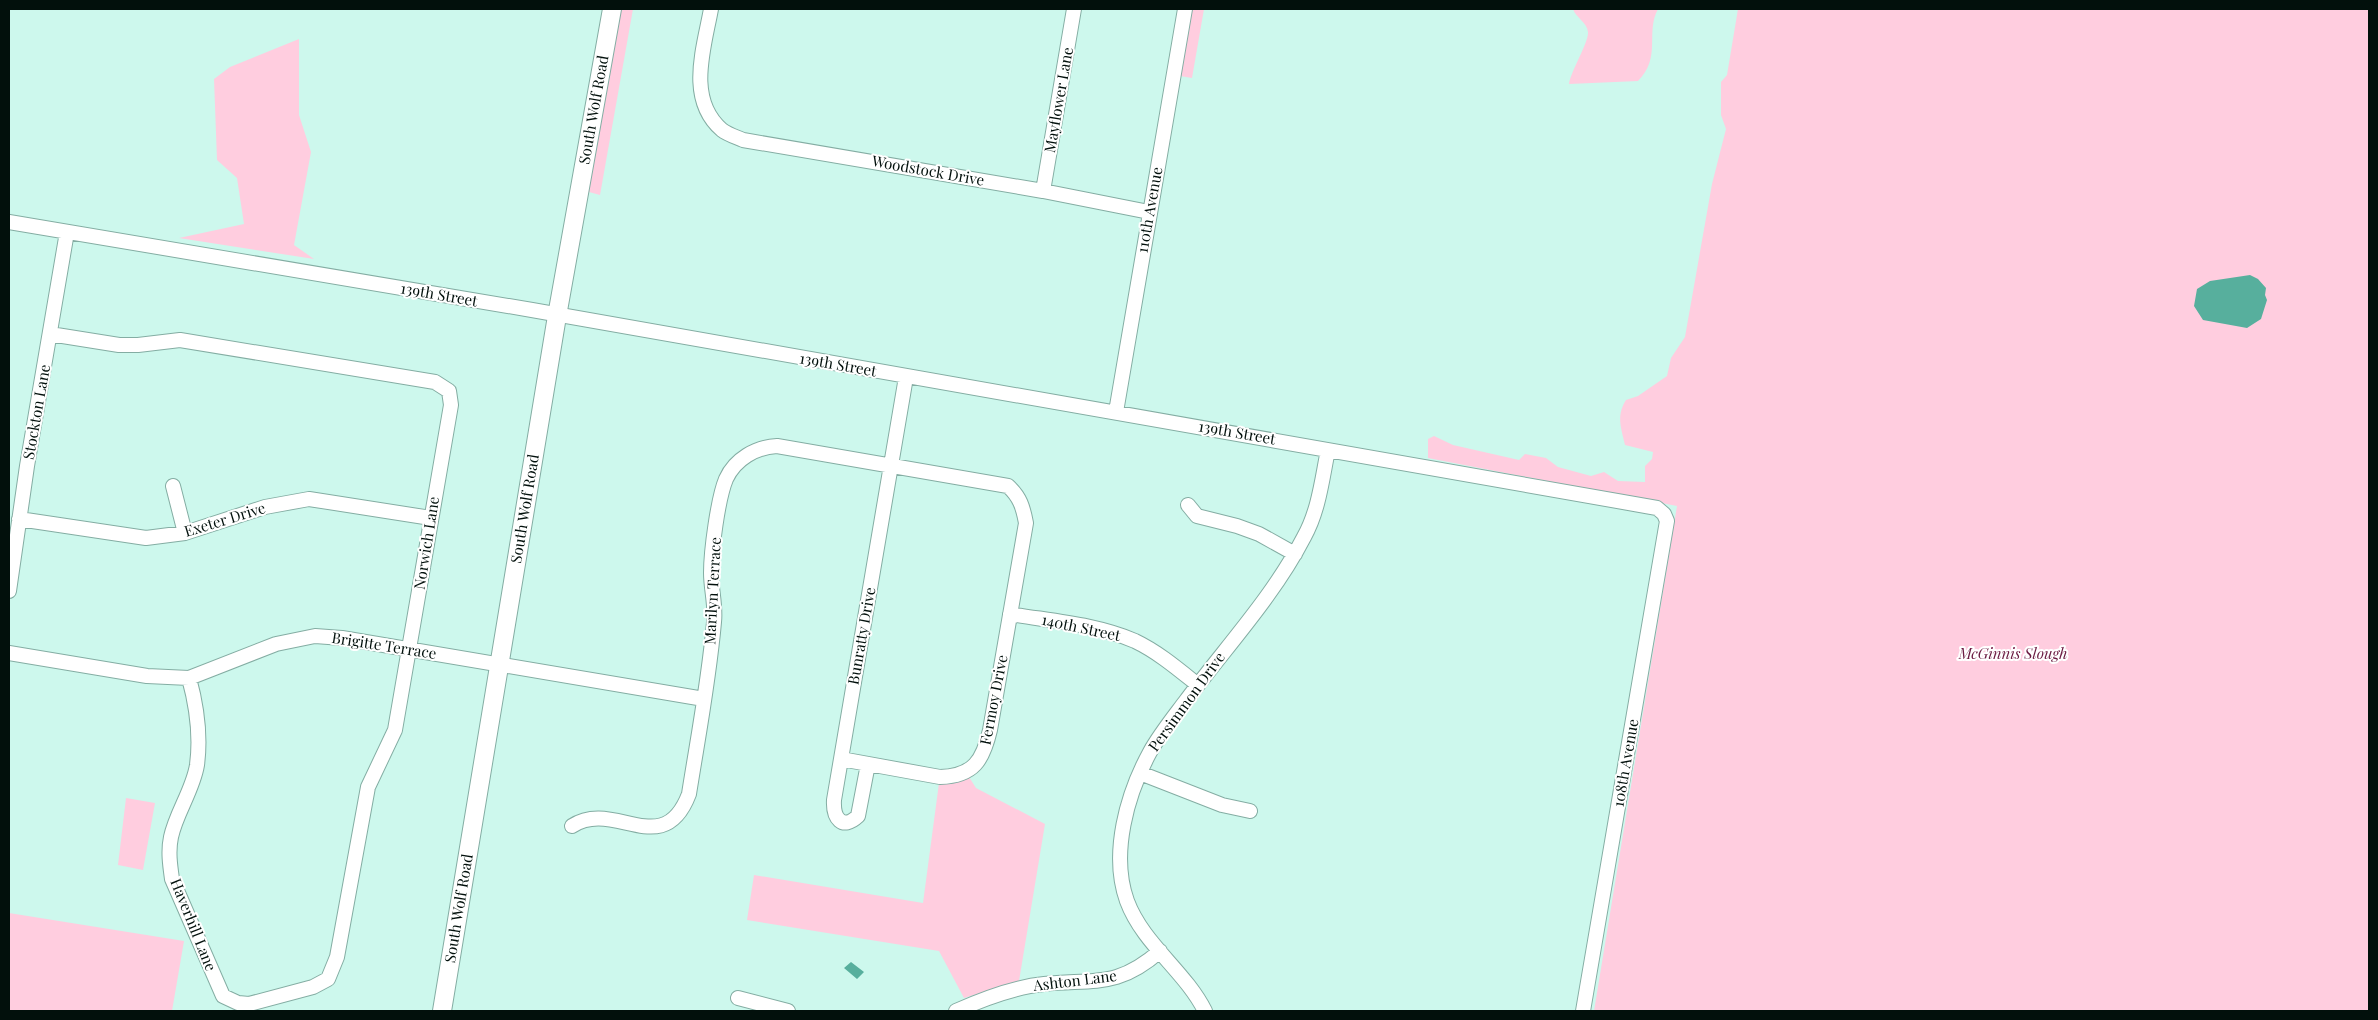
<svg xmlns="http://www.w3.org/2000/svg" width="2378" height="1020" viewBox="0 0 2378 1020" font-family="'Playfair Display',serif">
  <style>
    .green { fill: #ffcddf }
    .water { fill: #57af9d }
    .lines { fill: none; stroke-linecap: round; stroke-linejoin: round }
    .minor-casing { stroke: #84ada3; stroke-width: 16 }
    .major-casing { stroke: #84ada3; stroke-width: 20 }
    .minor { stroke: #fff; stroke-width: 14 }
    .major { stroke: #fff; stroke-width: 18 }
    .labels { text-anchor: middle; stroke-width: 4; stroke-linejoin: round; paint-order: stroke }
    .street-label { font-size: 15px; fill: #02100c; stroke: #fff }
    .park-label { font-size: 15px; font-style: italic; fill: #6a1a41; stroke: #fff }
  </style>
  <rect width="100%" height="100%" fill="#cdf8ed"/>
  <path class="green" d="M619,9H633L600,195L589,192Z
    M1191,9H1204L1192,78L1180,76Z
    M1573,9H1658C1645,33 1662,57 1638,81L1569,84C1571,71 1589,42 1588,32C1587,22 1576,18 1573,9Z
    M1738,9H2369V1011H1594L1677,506L1428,458V439L1434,436L1453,445L1519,460L1525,454L1546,458L1558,467L1591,476L1604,472L1618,481L1645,482V466L1652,459L1653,452L1625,445C1621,427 1616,416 1626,400L1638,396L1667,376L1671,358L1685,337L1712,184L1726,129L1721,115V82L1727,75Z
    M299,39V115L311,152L294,245L314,259L179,238L244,224L237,178L217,160L214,79L230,67Z
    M969,777L976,788L1045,824L1019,981L964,998L939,951L747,920L754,875L923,903L939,783L956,782Z
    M126,798L155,803L143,870L118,865Z
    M9,913L184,941L172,1011H9Z"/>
  <path class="water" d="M2250,275L2258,279L2266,288L2265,295L2267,300L2261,319L2247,328L2203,320L2194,306L2197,289L2210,281Z
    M851,962L864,972L857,979L844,968Z"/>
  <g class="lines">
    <g class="minor-casing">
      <path id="minor" d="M711,9C704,48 686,99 722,130C727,134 736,137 743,140L1043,191L1149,212
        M1043,191L1074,9
        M9,222L532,310L1657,508L1664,514L1667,521L1583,1011
        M50,334L119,345H138L180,340L435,382L449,391L451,405L395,730L368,787L337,957L328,979L313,987L249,1004L238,1003L223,996L172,879C170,865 168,851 171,837C176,813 193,790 197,765C201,735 197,707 189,678
        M1116,412L1185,9
        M173,486L185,533
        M1188,505L1197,516L1237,526L1259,534L1295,554
        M19,519L146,538L185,533L265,507L309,499L431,518
        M9,591L27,466L67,232
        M1010,614C1051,621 1096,624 1135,641C1158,652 1178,669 1198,685
        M9,653L147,676L189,678L276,644L315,636L342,638L704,699
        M868,764L858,816C842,831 833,818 834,800L906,377
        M1140,773L1222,805L1250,811
        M572,826C614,798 663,862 689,794C698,737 709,680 714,622C716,606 711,589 711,573C711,551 718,498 726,479C735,459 756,447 777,446L1008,486C1020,497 1023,507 1026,523L990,730C983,760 974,776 940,777L841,759
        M738,998L788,1011
        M956,1011C983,999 1014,987 1044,984C1095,979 1118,988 1160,951
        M1205,1011C1185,971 1143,944 1127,901C1110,854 1127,794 1150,752C1160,734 1173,718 1185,702C1225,648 1273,597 1304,537C1319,510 1322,479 1328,450"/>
    </g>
    <g class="major-casing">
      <g id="major">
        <path id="s1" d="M442,1011L557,316L612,9"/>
      </g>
    </g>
    <use href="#minor" class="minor"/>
    <use href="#major" class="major"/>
  </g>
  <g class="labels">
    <g class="street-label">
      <text transform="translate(1059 100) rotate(-80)" y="5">Mayflower Lane</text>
      <text dy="5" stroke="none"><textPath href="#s1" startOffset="914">South Wolf Road</textPath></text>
      <text transform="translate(928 171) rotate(10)" y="5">Woodstock Drive</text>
      <text transform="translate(1150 210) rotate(-80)" y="5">110th Avenue</text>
      <text transform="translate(439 295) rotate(10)" y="5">139th Street</text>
      <text transform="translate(838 365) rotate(10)" y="5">139th Street</text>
      <text transform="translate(37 412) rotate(-80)" y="5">Stockton Lane</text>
      <text transform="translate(1237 433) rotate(10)" y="5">139th Street</text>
      <text dy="5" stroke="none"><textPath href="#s1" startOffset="509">South Wolf Road</textPath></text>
      <text transform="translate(225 520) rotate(-17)" y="5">Exeter Drive</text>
      <text transform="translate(427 543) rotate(-81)" y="5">Norwich Lane</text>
      <text transform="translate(713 591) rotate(-87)" y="5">Marilyn Terrace</text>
      <text transform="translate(1081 628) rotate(12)" y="5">140th Street</text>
      <text transform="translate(862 636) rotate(-80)" y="5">Bunratty Drive</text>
      <text transform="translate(384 646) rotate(9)" y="5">Brigitte Terrace</text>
      <text transform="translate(994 700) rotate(-79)" y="5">Fermoy Drive</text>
      <text transform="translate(1187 702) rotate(-54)" y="5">Persimmon Drive</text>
      <text transform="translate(1626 763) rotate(-80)" y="5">108th Avenue</text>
      <text dy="5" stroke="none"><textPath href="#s1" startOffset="104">South Wolf Road</textPath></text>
      <text transform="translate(193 925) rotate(68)" y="5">Haverhill Lane</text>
      <text transform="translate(1075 981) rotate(-7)" y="5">Ashton Lane</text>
    </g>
    <g class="park-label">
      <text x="2013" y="659">McGinnis Slough</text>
    </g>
  </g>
  <rect width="2378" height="1020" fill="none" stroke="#02100c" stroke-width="20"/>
</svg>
